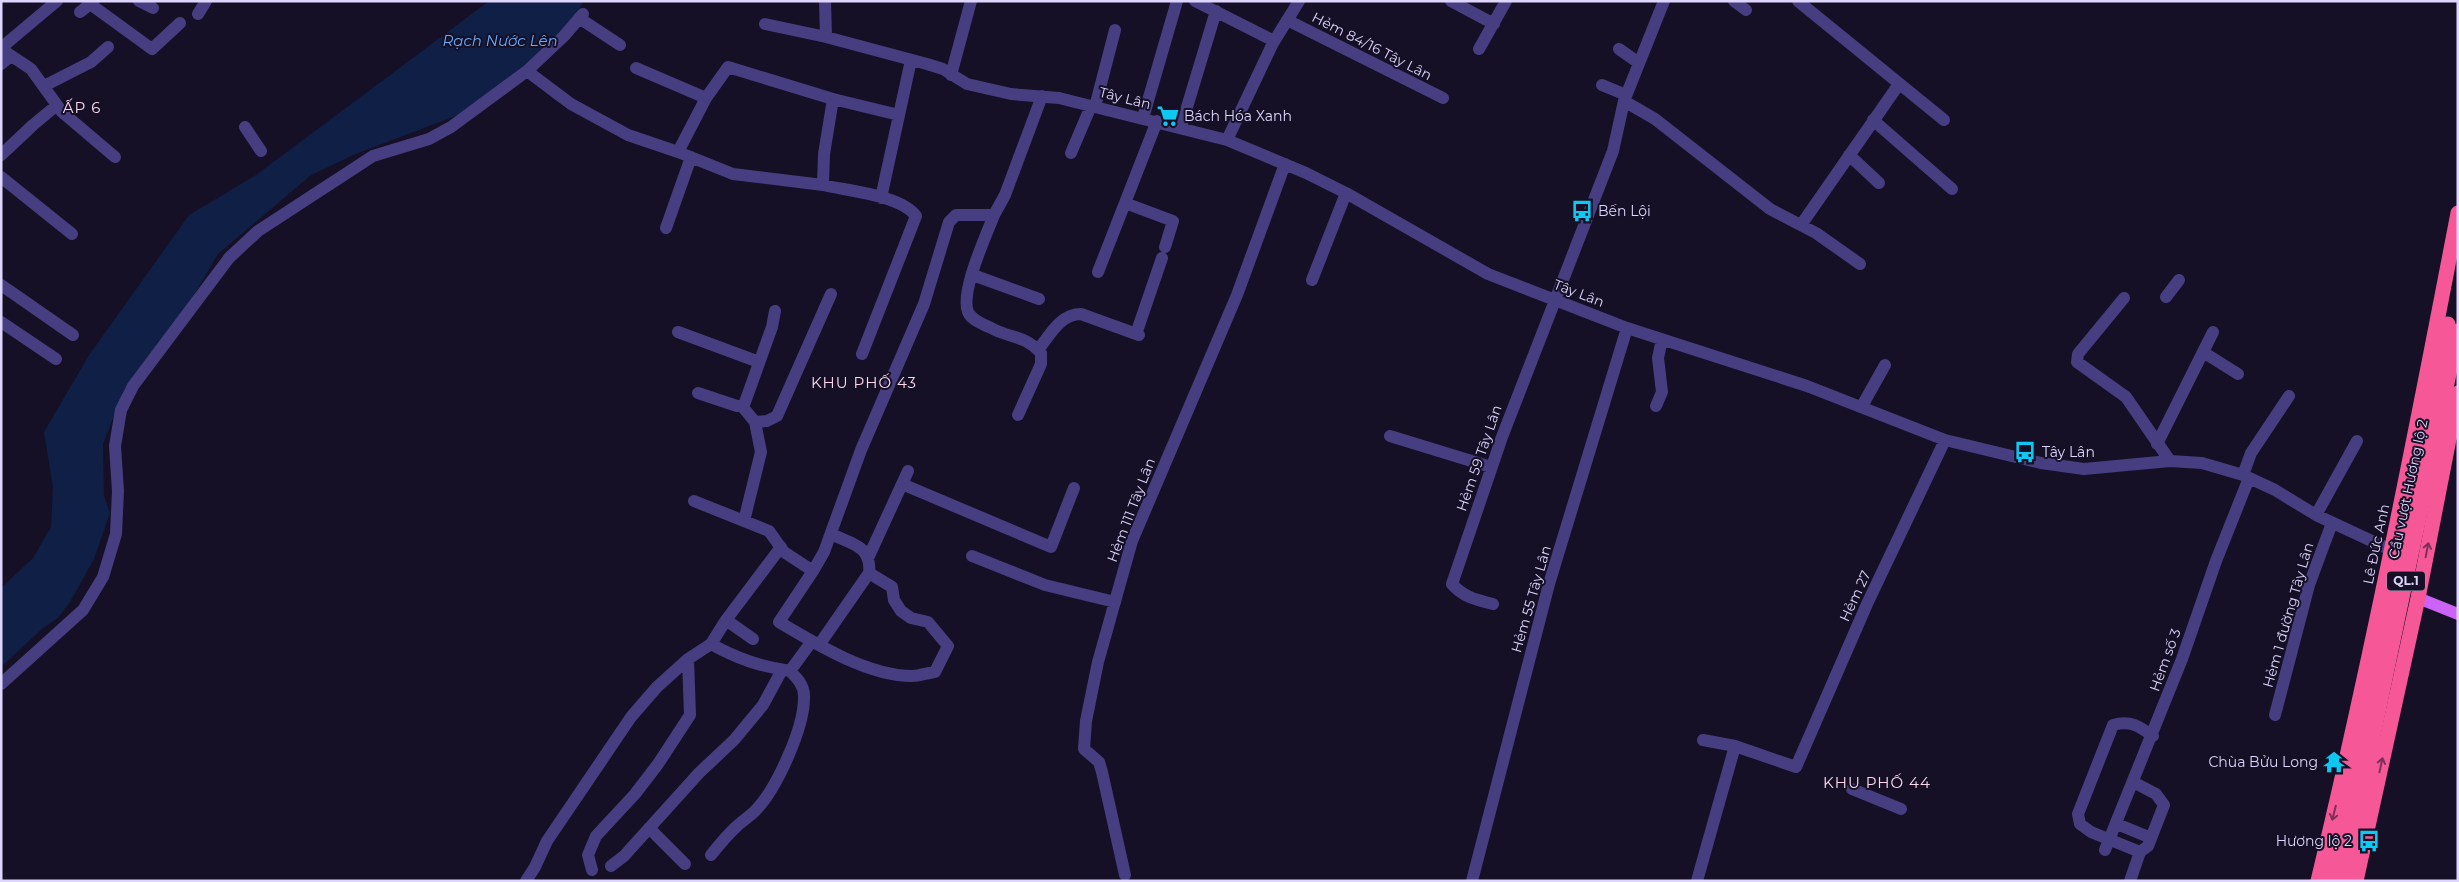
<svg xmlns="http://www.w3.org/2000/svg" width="2459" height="882" viewBox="0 0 2459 882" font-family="Montserrat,sans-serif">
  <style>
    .water { fill: #0f1f45 }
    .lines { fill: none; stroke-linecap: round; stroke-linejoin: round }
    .minor { stroke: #463e81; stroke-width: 12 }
    .major { stroke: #cc63f7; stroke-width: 12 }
    .highway { stroke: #f65897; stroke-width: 15 }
    .highway-bridge { stroke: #f65897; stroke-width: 15 }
    .oneway { stroke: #7a3058 }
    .labels { text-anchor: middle; stroke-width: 4; stroke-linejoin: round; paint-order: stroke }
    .shield { fill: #151025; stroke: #a29bbc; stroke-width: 1 }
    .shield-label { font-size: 12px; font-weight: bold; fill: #ded6fd }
    .street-label { font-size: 14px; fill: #ded6fd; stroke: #151025 }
    .poi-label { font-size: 14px; fill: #ded6fd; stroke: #151025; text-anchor: start }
    .water-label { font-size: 15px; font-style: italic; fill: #6aaaf7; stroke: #151025 }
    .neighbourhood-label { font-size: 15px; letter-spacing: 1px; fill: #fdd8ec; stroke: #151025 }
  </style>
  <rect width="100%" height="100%" fill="#151025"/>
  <path class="water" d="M489,1H584L559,37L522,72L461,114L358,153L311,175L218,254L180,319L124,390L103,444L104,496L110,513L94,559L70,602L58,618L42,629L1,667V588L33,558L51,527L53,488L44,432L89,355L189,215L256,175Z"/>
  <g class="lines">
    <path class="minor" d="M139,1L153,8
      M825,1L826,37
      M1195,1L1274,41
      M1451,1L1494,24
      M1734,1L1746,10
      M1798,1L1944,120
      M90,4L152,49L180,23
      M80,12L94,1
      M198,14L206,1
      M579,18L620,45
      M1287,20L1443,98
      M765,24L826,37L927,64L943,69L967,84L1011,94L1059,98L1227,140L1306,173L1346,193L1488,274L1627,328L1807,386L1945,440L2041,463L2084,469L2170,461L2202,463L2243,475L2275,490L2316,515L2391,550
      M1,48L57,1
      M1,49L31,69L62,112L115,157
      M1479,49L1506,1
      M1619,49L1639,63
      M1,64L11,56
      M636,68L706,98
      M527,71L571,104L628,135L678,152L733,174L823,185
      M951,75L971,1
      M1602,85L1626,95
      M44,86L91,62L108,47
      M833,99L899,115
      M1624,101L1655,119L1770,209L1816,233L1860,264
      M1095,107L1115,30
      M1143,118L1177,1
      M1873,120L1952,189
      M245,127L261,151
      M1181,127L1216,11
      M1227,140L1273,43L1299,1
      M678,152L706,98L728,67L833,99L824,154L823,185C848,191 901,195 916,216L862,354
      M1071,153L1091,106
      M1,155L33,125L57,105
      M1849,155L1879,183
      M1,177L72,234
      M881,198L911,60
      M1125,203L1173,221L1165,247
      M994,215C986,236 960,292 968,312C972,321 985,325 993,329C1013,339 1024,335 1041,353V364L1018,415
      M1801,225L1899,84
      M666,228L691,157
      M1098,272L1157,121
      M973,275L1039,299
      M1312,280L1346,193
      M1,285L73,335
      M2166,297L2179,280
      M2124,298L2078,354L2077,362L2126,397L2170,461
      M1,322L56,359
      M678,332L759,362
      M1136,334L1162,258
      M1038,350C1050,335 1060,314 1081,314L1139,335
      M2203,352L2238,374
      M698,393L737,406L744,405L772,327L775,311
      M742,406L755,422L761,452L744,521
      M1656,406L1662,392L1658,358L1662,339
      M1862,406L1885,365
      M755,422L767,421L777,416L831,294
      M1390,436L1491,467
      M2157,444L2213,332
      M2243,475L2251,453L2289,396
      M902,484L1051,547L1074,488
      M694,501L769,531L784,552L813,571L824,552L861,450L924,304L949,222L956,215H994L1005,195L1042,96
      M2316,515L2357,441
      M869,556L908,471
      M972,556L1045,585L1115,602
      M813,571L779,622C816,644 868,676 912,676C919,676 927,673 935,672L948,646L928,622L911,618L901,611L894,600L892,587L869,573
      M1493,604C1477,600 1463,597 1452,584L1502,437L1613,151L1624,101L1664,1
      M753,639L726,620L781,547
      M711,644C738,659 759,666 790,671L812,641
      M819,645L869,573C872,546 852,544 831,534
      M1,684L83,610L103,577L116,534L118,491L115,446L121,410L133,386L229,258L258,231L373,156L429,139L451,127L527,71L564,36L583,14
      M2275,715L2309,585L2332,523
      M1703,740L1735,746L1796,767L1867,604L1945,440
      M1852,789L1901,809
      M2117,824L2151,838
      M649,828L685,864
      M2105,850L2182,659L2216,561L2249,478
      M2140,852L2091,832L2080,824L2078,814L2113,725C2130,720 2139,726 2153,736
      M711,855C719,845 727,835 737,826C742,821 749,817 755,811C776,790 805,727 804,696C804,685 797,678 790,671
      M611,866L624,856L699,773L734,740L763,705L782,670
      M592,870L588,855L596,836L635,794L658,764L690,715L688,659
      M1125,875L1102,772L1099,762L1084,749L1086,721L1098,662L1132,541L1237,295L1285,164
      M526,881L535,867L547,841L631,717L657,687L688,659L711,644L726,620
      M1472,881L1549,584L1627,328
      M1697,881L1735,746
      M2130,881L2140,852L2148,846L2164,805L2156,794L2133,782"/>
    <path class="major" d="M2418,598L2458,614"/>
    <path class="highway" d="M2318,881C2371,660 2415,437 2458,213
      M2331,881L2345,821
      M2343,881L2352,836
      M2356,881L2418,598L2458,393"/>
    <path class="highway-bridge" d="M2345,821L2448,324
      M2353,831L2458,331"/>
  </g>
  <defs><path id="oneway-shaft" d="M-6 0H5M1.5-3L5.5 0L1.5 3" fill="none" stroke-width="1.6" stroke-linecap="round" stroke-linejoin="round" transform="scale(1.25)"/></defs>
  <g class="oneway">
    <use href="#oneway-shaft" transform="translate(2427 550) rotate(-79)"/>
    <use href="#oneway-shaft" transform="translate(2381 765) rotate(-78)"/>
    <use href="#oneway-shaft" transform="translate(2334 813) rotate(104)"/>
  </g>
  <defs>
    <g id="supermarket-bare" transform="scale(1.725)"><path d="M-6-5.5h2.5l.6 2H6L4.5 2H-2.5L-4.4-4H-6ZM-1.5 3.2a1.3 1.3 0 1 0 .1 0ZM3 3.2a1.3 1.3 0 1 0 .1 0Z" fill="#0dc8f2" stroke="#151025" stroke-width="2.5" paint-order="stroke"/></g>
    <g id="bus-bare" transform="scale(1.725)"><path d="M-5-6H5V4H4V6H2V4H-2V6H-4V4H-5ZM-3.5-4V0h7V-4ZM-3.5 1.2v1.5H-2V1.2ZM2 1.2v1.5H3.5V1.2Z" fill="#0dc8f2" stroke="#151025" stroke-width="2.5" paint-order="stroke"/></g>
    <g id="temple-bare" transform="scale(1.725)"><path d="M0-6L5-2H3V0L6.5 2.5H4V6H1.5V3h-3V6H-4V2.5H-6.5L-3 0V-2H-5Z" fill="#0dc8f2" stroke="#151025" stroke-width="2.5" paint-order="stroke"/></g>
  </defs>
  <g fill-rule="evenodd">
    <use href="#supermarket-bare" x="1168" y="116"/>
    <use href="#bus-bare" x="1582" y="211"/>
    <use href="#bus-bare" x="2025" y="452"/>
    <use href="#temple-bare" x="2334" y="762"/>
    <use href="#bus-bare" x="2369" y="841"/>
  </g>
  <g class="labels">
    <rect class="shield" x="2387" y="571.5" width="38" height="19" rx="4"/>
    <g class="shield-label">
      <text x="2406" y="585">QL.1</text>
    </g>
    <g class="street-label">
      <text transform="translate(1372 46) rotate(27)" y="5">Hẻm 84/16 Tây Lân</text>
      <text transform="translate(1125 98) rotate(14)" y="5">Tây Lân</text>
      <text transform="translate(1579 293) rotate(21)" y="5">Tây Lân</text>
      <text transform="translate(1479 458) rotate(-71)" y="5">Hẻm 59 Tây Lân</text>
      <text transform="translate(2408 489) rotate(-78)" y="5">Cầu vượt Hương lộ 2</text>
      <text transform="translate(1131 510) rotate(-69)" y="5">Hẻm 111 Tây Lân</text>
      <text transform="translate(2376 544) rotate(-78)" y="5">Lê Đức Anh</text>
      <text transform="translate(1855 596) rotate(-65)" y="5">Hẻm 27</text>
      <text transform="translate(1531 599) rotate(-74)" y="5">Hẻm 55 Tây Lân</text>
      <text transform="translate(2288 615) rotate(-74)" y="5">Hẻm 1 đường Tây Lân</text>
      <text transform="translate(2165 660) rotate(-70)" y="5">Hẻm số 3</text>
    </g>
    <g class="poi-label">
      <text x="1184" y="121">Bách Hóa Xanh</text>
      <text x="1598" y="216">Bến Lội</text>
      <text x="2042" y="457">Tây Lân</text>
      <text x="2318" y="767" text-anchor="end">Chùa Bửu Long</text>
      <text x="2352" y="846" text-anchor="end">Hương lộ 2</text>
    </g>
    <g class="water-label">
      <text x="500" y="46">Rạch Nước Lên</text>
    </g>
    <g class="neighbourhood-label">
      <text x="82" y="113">ẤP 6</text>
      <text x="864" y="388">KHU PHỐ 43</text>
      <text x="1877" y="788">KHU PHỐ 44</text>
    </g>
  </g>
  <rect width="2459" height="882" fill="none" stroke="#ded6fd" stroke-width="5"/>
</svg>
